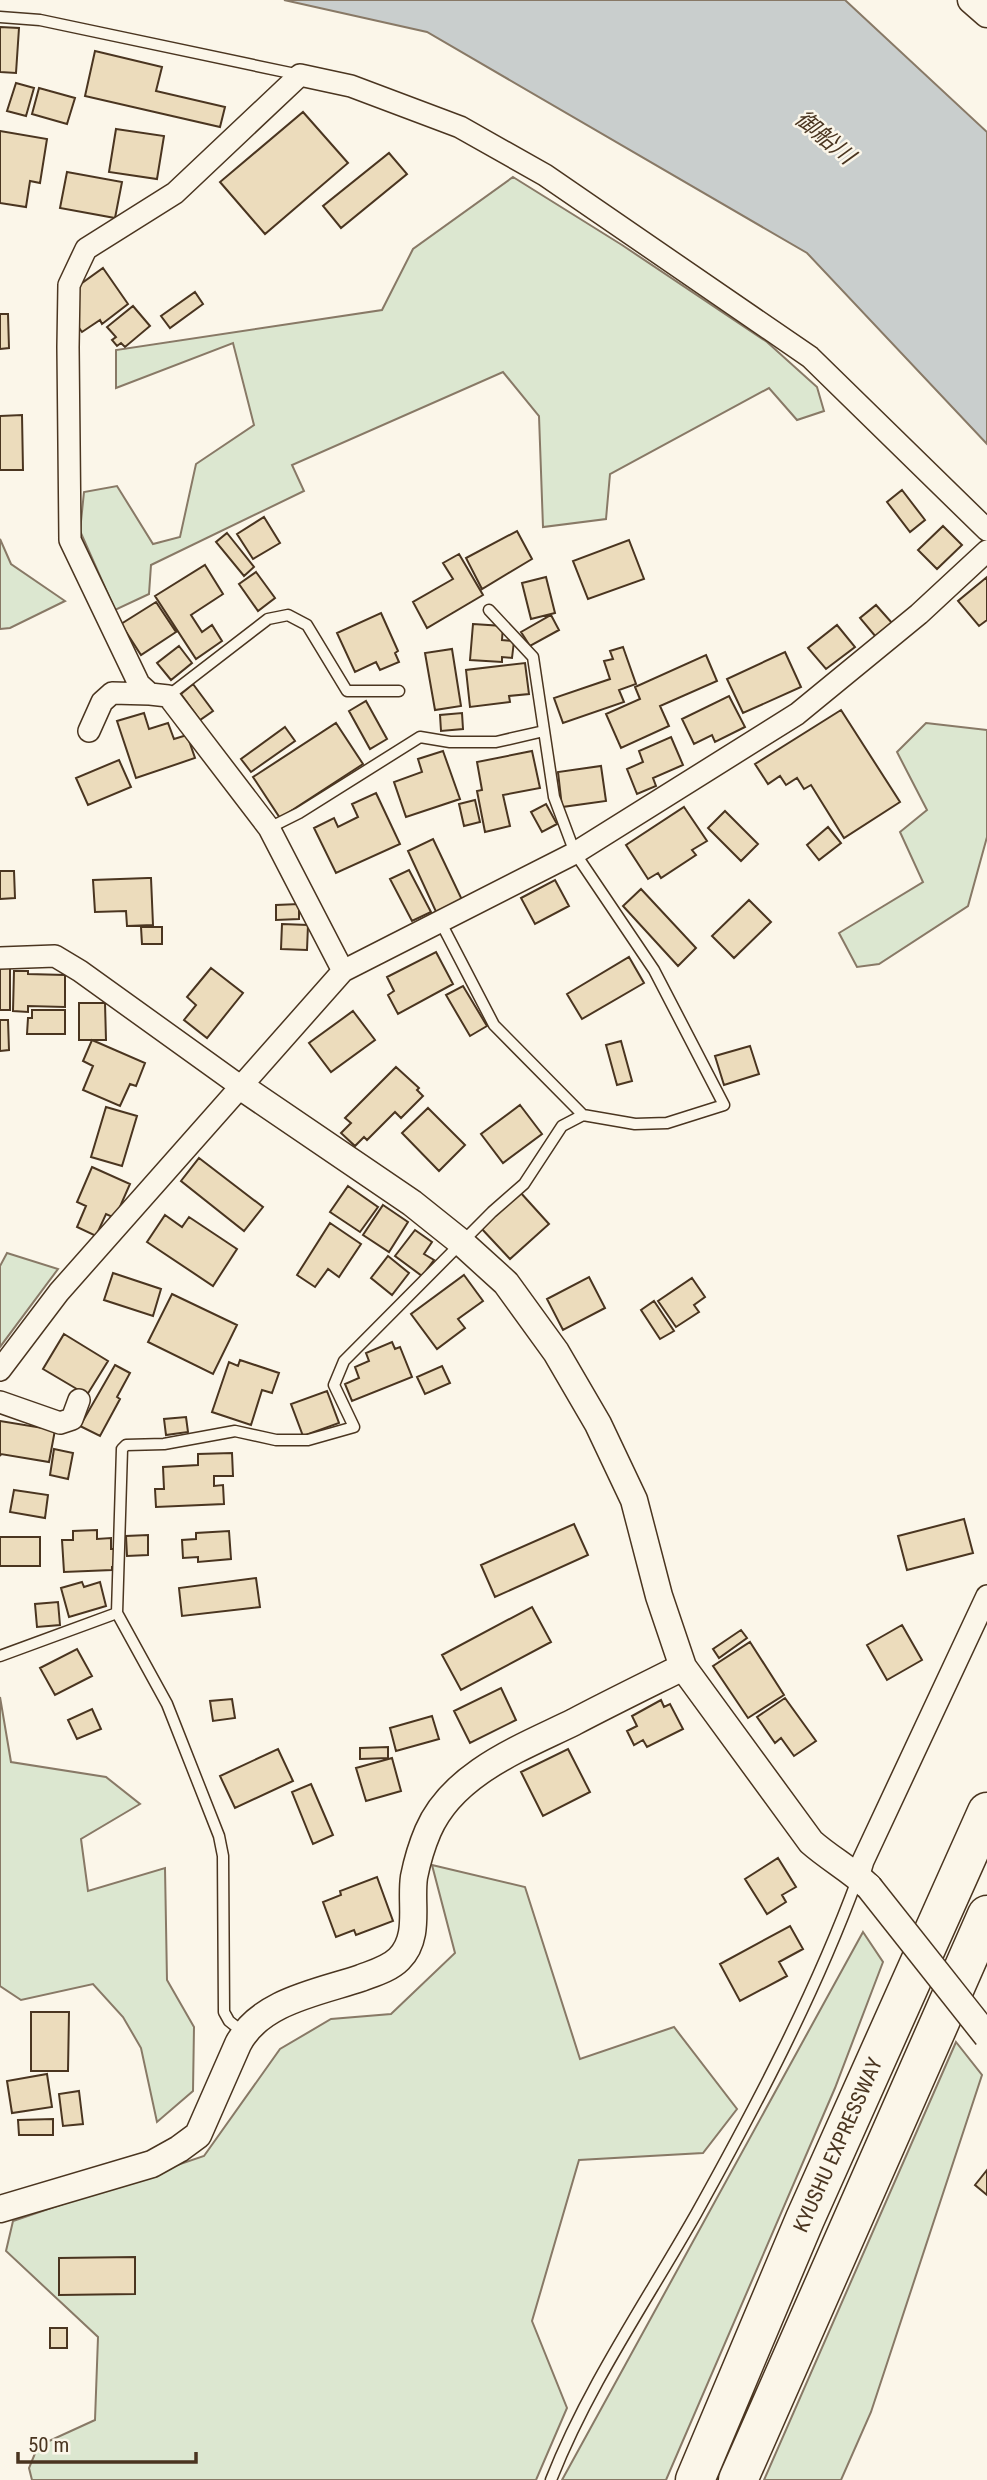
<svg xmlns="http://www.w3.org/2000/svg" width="987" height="2480" viewBox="0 0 987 2480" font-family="'Roboto Condensed','Noto Sans JP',sans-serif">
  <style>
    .green { fill: #dce7d0; stroke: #887966; stroke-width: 2 }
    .water { fill: #c9cecd; stroke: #887966; stroke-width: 2 }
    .building { fill: #ecdcbc; stroke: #4a3520; stroke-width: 2 }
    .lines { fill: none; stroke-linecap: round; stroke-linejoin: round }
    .service-casing { stroke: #4a3520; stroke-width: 13 }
    .minor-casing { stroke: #4a3520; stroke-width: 24 }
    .tertiary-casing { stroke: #4a3520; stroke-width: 29 }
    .motorway-casing { stroke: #4a3520; stroke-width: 41 }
    .service { stroke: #fbf6e9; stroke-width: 10 }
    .minor { stroke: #fbf6e9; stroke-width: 21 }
    .tertiary { stroke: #fbf6e9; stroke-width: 26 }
    .motorway { stroke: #fbf6e9; stroke-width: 38 }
    .tertiary-bridge-casing { stroke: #4a3520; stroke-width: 29; stroke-linecap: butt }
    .tertiary-bridge { stroke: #fbf6e9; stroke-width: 26 }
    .labels { text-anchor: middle; stroke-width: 5; stroke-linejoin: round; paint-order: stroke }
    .street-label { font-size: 21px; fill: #4a3520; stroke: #fbf6e9 }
    .water-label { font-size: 23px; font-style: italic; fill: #4a3520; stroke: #fbf6e9 }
  </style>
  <rect width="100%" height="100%" fill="#fbf6e9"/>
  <path class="green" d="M513,177L622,245L767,342L817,387L824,411L797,420L769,388L610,474L606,519L543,527L539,416L503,372L292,465L304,491L151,565L149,594L115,610L80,531L84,492L117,486L153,544L180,537L196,464L254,425L233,343L116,388V350L382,310L413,249Z
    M0,539L11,564L65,601L10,628L0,629Z
    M926,723L987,730V837L968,906L879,964L857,967L839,933L923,882L900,832L927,810L897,752Z
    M7,1253L58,1269L0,1347V1266Z
    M0,1697L11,1762L106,1777L140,1804L81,1839L88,1891L165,1868L167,1980L194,2027L193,2091L157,2122L141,2048L123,2017L93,1984L21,2000L0,1986Z
    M432,1865L525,1887L580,2059L674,2027L737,2109L703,2153L579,2160L532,2321L567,2408L536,2480H32L29,2468L38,2446L95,2420L98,2337L6,2251L13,2221L204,2156L280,2049L331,2019L391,2014L455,1953Z
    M863,1932L883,1962L835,2088L666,2480H562Z
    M956,2042L982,2075L871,2412L841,2480H764Z"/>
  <path class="water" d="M284,0H845L987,132V444L807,253L427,32Z"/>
  <path class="building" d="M0,27L19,28L16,73L0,72Z
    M95,51L162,67L156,91L225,107L220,127L85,96Z
    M16,83L34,88L26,116L7,111Z
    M39,88L75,98L67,124L32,114Z
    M303,112L348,163L265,234L220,182Z
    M116,129L164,136L157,179L109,172Z
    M0,131L47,139L40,183L30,181L26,207L0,203Z
    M389,153L407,174L341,228L323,206Z
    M67,172L122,182L115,218L60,208Z
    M103,268L128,304L102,324L100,320L82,332L77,325L71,291Z
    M195,292L203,304L170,328L161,316Z
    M133,306L150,326L125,347L121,343L117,346L112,340L116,337L107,327Z
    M0,314H8L9,348L0,349Z
    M22,415L23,470H0V416Z
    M902,490L925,520L910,532L887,502Z
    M264,517L280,543L253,559L237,534Z
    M943,526L962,545L937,569L918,550Z
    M517,531L532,559L482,589L466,558Z
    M227,533L254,567L244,576L216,542Z
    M629,540L644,579L588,599L573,561Z
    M459,554L483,595L427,628L413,602L453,579L443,563Z
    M205,565L223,594L191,615L202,632L212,625L222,641L196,659L155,596Z
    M256,572L275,598L258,611L239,584Z
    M546,577L555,613L531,619L522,583Z
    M987,577V620L979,626L958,601Z
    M156,602L176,632L141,655L121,624Z
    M876,605L892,623L876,637L860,618Z
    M381,613L398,651L395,653L399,662L380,670L376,662L355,672L337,633Z
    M551,615L559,630L530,646L521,632Z
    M473,624L503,626L502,640L514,641L512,658L502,657V662L470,660Z
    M837,625L855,647L826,669L808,648Z
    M179,646L192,663L171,680L157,663Z
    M623,647L636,684L619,690L624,702L563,723L554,698L610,679L604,661L613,659L610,651Z
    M452,649L461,706L435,710L425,653Z
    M785,652L801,687L743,713L727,679Z
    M706,655L717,681L660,706L669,726L621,748L606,714L640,699L635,687Z
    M525,663L529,694L509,696L510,702L470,707L466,670Z
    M193,684L213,711L200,720L181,694Z
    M729,696L745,727L715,742L712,735L694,744L682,719Z
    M366,701L387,739L370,749L349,711Z
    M841,710L900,802L844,838L811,785L804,789L797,778L786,785L780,776L768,784L755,764Z
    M144,713L149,729L168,723L174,739L187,735L195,758L136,778L117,721Z
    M462,713L463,729L441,731L440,715Z
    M336,723L363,764L280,818L253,777Z
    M285,727L295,741L251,772L241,759Z
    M671,737L683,765L653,778L656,786L637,794L627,769L643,762L639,751Z
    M443,751L460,799L406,817L394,782L422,772L418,759Z
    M532,751L540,788L503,795L510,826L485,832L477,791L482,790L477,762Z
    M119,760L131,787L88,805L76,778Z
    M601,766L606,801L562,807L558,772Z
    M376,793L400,844L336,873L314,828L334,818L338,827L358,817L352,804Z
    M475,800L480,822L464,826L459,804Z
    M546,804L557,824L542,832L531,812Z
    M684,807L707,841L692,850L696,855L661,878L658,873L648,879L626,845Z
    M725,811L758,844L741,861L708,828Z
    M828,827L841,843L819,860L807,845Z
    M433,839L464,904L438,916L408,851Z
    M409,870L431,912L412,921L390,879Z
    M0,871H14L15,898L0,899Z
    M148,878H151L153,925L127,926L126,911L95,912L93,880Z
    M555,880L569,906L535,924L521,898Z
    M641,889L696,948L678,966L623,906Z
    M749,900L771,922L734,958L712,936Z
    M299,904V919L276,920V905Z
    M282,924L308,925L307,950L281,949Z
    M141,927H162V944H142Z
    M436,952L453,984L398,1014L388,995L394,991L387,977Z
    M629,957L644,983L582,1019L567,994Z
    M0,968H10V1010H0Z
    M211,968L243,993L207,1038L184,1020L196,1005L187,997Z
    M14,971H28V974L65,975V1007L28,1006V1012L13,1011Z
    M463,986L487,1026L470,1036L446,995Z
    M79,1003H105L106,1040H79Z
    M32,1010H65V1034H27L28,1018H32Z
    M353,1011L375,1040L331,1072L309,1043Z
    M0,1020H8L9,1050L0,1051Z
    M92,1040L145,1063L136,1086L130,1084L120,1106L83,1090L93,1066L83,1061Z
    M621,1041L632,1081L617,1085L606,1045Z
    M750,1046L759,1074L724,1085L715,1056Z
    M396,1067L419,1088L417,1090L423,1096L401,1118L395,1112L367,1140L364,1137L355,1146L341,1133L351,1123L345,1118Z
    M520,1105L542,1134L503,1163L481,1134Z
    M106,1107L137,1116L122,1166L91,1157Z
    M428,1108L465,1145L439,1171L402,1133Z
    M199,1158L263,1207L244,1231L181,1181Z
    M92,1167L130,1184L115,1218L106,1214L96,1236L77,1227L86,1206L77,1202Z
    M348,1186L378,1207L360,1232L330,1212Z
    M520,1192L549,1224L510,1259L481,1228Z
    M383,1205L408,1222L389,1252L363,1235Z
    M165,1215L182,1227L189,1217L237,1249L213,1286L147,1242Z
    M330,1223L361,1244L339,1277L328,1269L315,1287L297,1275Z
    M415,1230L432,1242L424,1254L434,1260L422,1276L395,1256Z
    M388,1256L409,1273L392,1295L371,1278Z
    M113,1273L161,1289L153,1316L104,1300Z
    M464,1275L483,1301L458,1319L465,1328L437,1349L411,1314Z
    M589,1277L605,1308L563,1330L547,1299Z
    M692,1278L705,1297L694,1305L699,1312L676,1327L658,1301Z
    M172,1294L237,1325L213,1374L148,1342Z
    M654,1301L674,1331L660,1339L641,1310Z
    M64,1334L108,1361L87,1395L43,1369Z
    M392,1342L395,1349L400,1347L412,1377L352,1401L345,1384L359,1378L355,1367L369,1361L366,1353Z
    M240,1360L279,1373L272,1393L262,1390L251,1425L212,1412L229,1362L238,1366Z
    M115,1365L130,1373L117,1397L120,1399L100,1436L80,1426Z
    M442,1366L450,1383L425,1394L417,1377Z
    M327,1391L339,1423L303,1436L291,1404Z
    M186,1417L188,1432L166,1435L164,1419Z
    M0,1421L55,1430L49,1462L1,1454L0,1456Z
    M54,1449L73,1453L68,1479L50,1475Z
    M232,1453L233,1476H214V1486L223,1485L224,1504L156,1507L155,1489H164L163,1467L198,1465V1454Z
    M14,1490L48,1495L45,1518L10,1512Z
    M964,1519L973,1553L907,1570L898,1536Z
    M574,1524L588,1555L495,1597L481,1565Z
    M97,1530V1539L111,1538V1549H117V1567H112V1570L64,1572L62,1540H73V1531Z
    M229,1531L231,1559L198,1562V1557L183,1558L182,1540L196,1539V1533Z
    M148,1535V1555L127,1556L126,1536Z
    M0,1537H40V1566H0Z
    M256,1578L260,1607L182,1616L179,1588Z
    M82,1582L84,1587L100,1582L106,1606L69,1617L61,1588Z
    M58,1602L60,1625L37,1627L35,1604Z
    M532,1607L551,1642L461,1690L442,1655Z
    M902,1625L922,1660L887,1680L867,1645Z
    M741,1630L747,1638L719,1658L713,1649Z
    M750,1642L784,1695L748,1718L713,1666Z
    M77,1649L92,1676L55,1695L40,1668Z
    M501,1688L516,1720L470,1743L454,1711Z
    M785,1698L816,1741L794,1756L781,1738L775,1743L757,1717Z
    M232,1699L235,1718L213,1721L210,1701Z
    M661,1700L664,1707L670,1704L683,1729L647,1747L643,1740L634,1745L627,1731L637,1726L632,1716Z
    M92,1709L101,1729L77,1739L68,1720Z
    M432,1716L439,1739L396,1751L390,1728Z
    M388,1747V1758L360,1759V1748Z
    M278,1749L293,1781L235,1808L220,1776Z
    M568,1749L590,1792L543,1816L521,1772Z
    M392,1758L401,1791L366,1801L356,1768Z
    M311,1784L333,1835L313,1844L292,1792Z
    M778,1858L796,1887L782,1895L786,1902L767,1914L745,1879Z
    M377,1877L393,1921L356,1935L354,1930L336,1937L323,1902L341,1895L340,1891Z
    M790,1926L803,1949L779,1962L787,1976L740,2001L720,1964Z
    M31,2012H69L68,2071H31Z
    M47,2074L52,2107L12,2113L7,2081Z
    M79,2091L83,2124L63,2126L59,2094Z
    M53,2119V2135H19L18,2120Z
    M987,2170V2195L975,2185Z
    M135,2257V2294L59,2295V2258Z
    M50,2328H67V2348H50Z"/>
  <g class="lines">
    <g class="service-casing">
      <path id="service" d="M0,17L40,20L300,75
        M168,696L268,619L288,615L307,625L347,691H399
        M269,828L299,813L420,737L450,742H496L544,731
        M440,921L494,1025L583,1115
        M117,1613L122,1449L126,1445L164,1444L235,1431L276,1440H308L354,1427L334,1385L344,1361L492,1212L524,1184L562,1126L583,1115L635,1124L667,1123L724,1105L654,970L575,853L554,797L533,657L489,610
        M0,1656L117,1613L167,1704L219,1836L223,1856L224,2012L229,2021L244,2033
        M551,2480C588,2386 646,2302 696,2214C756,2106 814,1996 857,1880"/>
    </g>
    <g class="minor-casing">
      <path id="minor" d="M89,731L102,702L112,693L150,694
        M0,958L55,956L80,971L240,1086
        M343,971L269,828L168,696L150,694L139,684L70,540L68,347L69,285L86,249L175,193L300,75L351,86L460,127L545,175L810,357L987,530
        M0,1370L59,1292L343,971L575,853L797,714L919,614L987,551
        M0,1402L60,1423L72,1419L79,1400
        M858,1877L863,1861L987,1596"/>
    </g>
    <g class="tertiary-casing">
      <path id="tertiary" d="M971,0L987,14
        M240,1086L412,1203L462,1243L506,1283L556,1352L598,1424L634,1500L659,1596L683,1667L811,1842C829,1858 851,1870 869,1887
        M0,2209L152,2164L179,2149L198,2135L238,2044C260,2001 320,1992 361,1978C374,1973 389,1969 399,1959C421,1937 410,1904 414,1877C417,1862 422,1845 428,1831C453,1773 521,1748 574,1722C610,1703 647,1685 683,1667"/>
    </g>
    <g class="motorway-casing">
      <path id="motorway" d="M695,2480L805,2219L987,1812
        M738,2480L987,1915"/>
    </g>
    <use href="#service" class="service"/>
    <use href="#minor" class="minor"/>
    <use href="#tertiary" class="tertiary"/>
    <use href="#motorway" class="motorway"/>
    <g class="tertiary-bridge-casing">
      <path id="tertiary-bridge" d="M869,1887L987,2036"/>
    </g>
    <use href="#tertiary-bridge" class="tertiary-bridge"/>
  </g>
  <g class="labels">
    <g class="street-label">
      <text transform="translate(838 2145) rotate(-66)" y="7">KYUSHU EXPRESSWAY</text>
    </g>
    <g class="water-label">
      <text transform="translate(825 137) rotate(40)" y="8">御船川</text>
    </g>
  </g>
  <path d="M18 2452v10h178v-10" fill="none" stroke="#4a3520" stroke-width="3.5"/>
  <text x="28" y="2452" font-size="21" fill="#4a3520" stroke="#fbf6e9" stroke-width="5" paint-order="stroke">50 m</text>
</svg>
